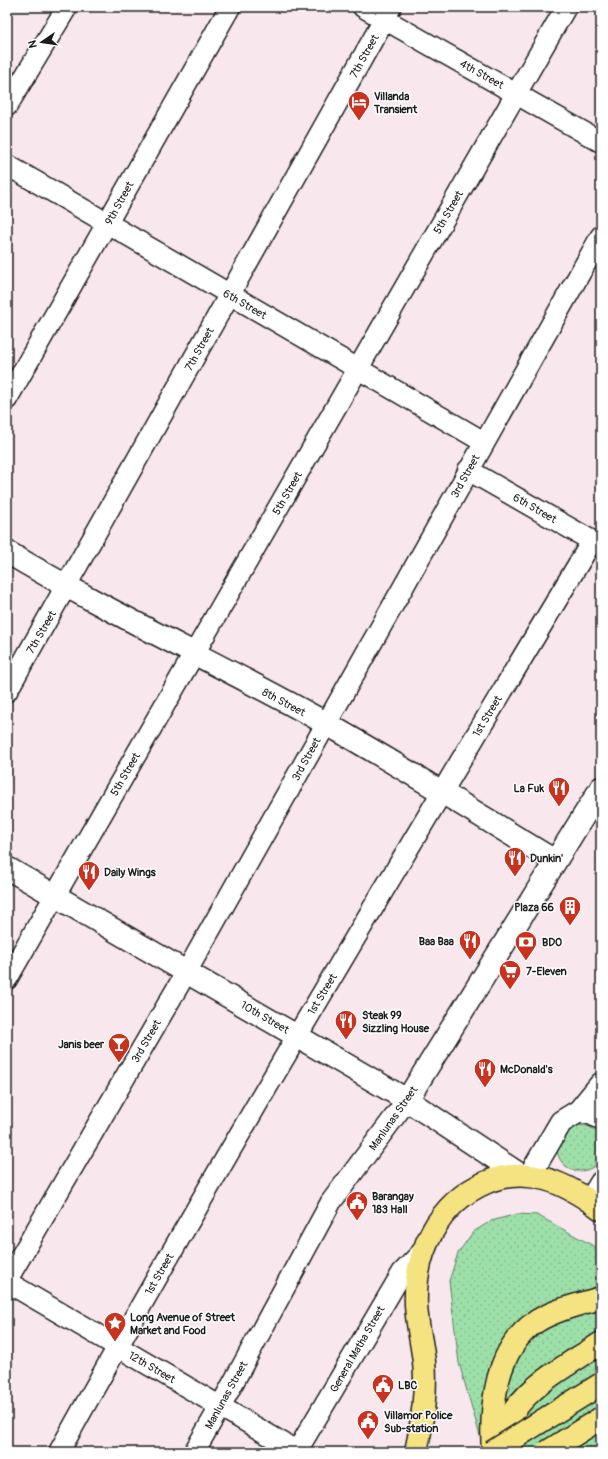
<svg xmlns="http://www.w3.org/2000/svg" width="608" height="1459" viewBox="0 0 608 1459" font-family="Pangolin,sans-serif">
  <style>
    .grass { fill: url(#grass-dots); stroke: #5c7e62 }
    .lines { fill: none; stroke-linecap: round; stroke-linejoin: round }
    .minor-casing { stroke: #1c1c1c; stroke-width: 23 }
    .tertiary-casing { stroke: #1c1c1c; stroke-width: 25 }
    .primary-casing { stroke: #1c1c1c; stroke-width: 25 }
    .motorway-casing { stroke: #1c1c1c; stroke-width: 25 }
    .minor { stroke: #fff; stroke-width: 20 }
    .tertiary { stroke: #fff; stroke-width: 22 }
    .primary { stroke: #f5e382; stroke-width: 22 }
    .motorway { stroke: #f5e382; stroke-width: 22 }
    .motorway-bridge-casing { stroke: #1c1c1c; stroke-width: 25; stroke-linecap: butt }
    .motorway-bridge { stroke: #f5e382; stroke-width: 22 }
    .labels { text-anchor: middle; stroke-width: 3; stroke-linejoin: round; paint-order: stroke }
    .street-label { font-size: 11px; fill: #1c1c1c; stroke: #fff }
    .poi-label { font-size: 11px; font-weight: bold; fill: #1c1c1c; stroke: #fff; text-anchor: start }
  </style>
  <defs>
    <pattern id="grass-dots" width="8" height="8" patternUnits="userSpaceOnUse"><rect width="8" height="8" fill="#9ddfa9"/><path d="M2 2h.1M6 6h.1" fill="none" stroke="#87bf91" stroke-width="1.8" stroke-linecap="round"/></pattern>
  </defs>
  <rect width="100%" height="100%" fill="#f8e7ed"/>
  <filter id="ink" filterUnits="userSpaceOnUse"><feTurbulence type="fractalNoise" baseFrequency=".025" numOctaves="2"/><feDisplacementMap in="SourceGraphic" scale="8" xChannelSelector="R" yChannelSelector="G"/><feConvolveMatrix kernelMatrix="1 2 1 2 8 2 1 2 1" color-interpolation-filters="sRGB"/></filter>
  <g filter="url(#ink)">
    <path class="grass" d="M557 1148a23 23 0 1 1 46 0a23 23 0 1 1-46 0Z
      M517,1214L537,1215L601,1250V1452H488L480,1436L459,1363L449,1281L458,1253L473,1232L491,1221Z"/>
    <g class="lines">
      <g class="minor-casing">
        <path id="minor" d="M363,7L601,142
          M7,106L67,7
          M7,165L484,442
          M7,399L230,7
          M468,470L601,546
          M7,691L391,7
          M7,979L566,7
          M7,1280L187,971L601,236
          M7,1282L298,1452
          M297,1451L402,1273L423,1251
          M59,1452C229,1144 412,843 592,541
          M194,1452L220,1407L331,1202L407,1100"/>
      </g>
      <g class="tertiary-casing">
        <path id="tertiary" d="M7,552C111,614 222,665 327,724C404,768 479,815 555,861
          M7,868L407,1100L519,1174
          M407,1100L601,788
          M579,1111L590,1113L601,1118
          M530,1175L561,1122L579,1111L601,1084
          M590,1201L601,1183"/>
      </g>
      <g class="primary-casing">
        <path id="primary" d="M416,1452C422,1426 427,1388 424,1362C422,1343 417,1325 416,1305C414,1254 437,1203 487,1182C529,1165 566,1183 601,1209
          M497,1452C506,1395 558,1372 601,1343"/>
      </g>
      <g class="motorway-casing">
        <path id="motorway" d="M493,1452C490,1407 495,1348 537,1321C555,1310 580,1304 601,1298"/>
      </g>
      <use href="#minor" class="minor"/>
      <use href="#tertiary" class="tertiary"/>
      <use href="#primary" class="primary"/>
      <use href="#motorway" class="motorway"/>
      <g class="motorway-bridge-casing">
        <path id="motorway-bridge" d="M492,1452L601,1384
          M547,1452L601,1418"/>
      </g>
      <use href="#motorway-bridge" class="motorway-bridge"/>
    </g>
  </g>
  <defs>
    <g id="hotel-pin" transform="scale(1.15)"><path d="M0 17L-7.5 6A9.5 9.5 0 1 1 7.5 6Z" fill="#c8321e" stroke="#fff"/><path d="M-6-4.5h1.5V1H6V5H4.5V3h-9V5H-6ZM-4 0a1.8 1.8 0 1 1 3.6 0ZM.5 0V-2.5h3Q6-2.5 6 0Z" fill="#fff"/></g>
    <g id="restaurant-pin" transform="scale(1.15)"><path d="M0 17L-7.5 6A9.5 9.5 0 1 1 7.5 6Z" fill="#c8321e" stroke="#fff"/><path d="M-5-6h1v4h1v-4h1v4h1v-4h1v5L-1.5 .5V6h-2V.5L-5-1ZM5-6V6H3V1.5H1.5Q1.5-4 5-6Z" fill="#fff"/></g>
    <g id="building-pin" transform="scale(1.15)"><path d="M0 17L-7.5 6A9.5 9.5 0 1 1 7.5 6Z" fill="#c8321e" stroke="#fff"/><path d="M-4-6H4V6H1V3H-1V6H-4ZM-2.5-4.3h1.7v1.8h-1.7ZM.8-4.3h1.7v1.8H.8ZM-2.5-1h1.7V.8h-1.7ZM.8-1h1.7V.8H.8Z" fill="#fff"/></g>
    <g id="bank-pin" transform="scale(1.15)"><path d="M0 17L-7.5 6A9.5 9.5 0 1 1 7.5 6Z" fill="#c8321e" stroke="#fff"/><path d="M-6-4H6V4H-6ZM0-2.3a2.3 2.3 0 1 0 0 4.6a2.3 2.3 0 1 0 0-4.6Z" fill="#fff"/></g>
    <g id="supermarket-pin" transform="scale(1.15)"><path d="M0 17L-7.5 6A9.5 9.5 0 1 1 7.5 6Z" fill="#c8321e" stroke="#fff"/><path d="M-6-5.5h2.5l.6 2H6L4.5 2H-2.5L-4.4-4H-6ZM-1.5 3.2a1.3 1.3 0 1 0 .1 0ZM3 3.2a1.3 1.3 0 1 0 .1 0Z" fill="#fff"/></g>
    <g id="bar-pin" transform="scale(1.15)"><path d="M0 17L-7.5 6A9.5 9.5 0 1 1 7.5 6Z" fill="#c8321e" stroke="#fff"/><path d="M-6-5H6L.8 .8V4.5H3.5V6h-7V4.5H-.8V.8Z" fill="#fff"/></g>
    <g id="civic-pin" transform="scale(1.15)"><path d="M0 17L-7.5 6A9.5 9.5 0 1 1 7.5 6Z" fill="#c8321e" stroke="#fff"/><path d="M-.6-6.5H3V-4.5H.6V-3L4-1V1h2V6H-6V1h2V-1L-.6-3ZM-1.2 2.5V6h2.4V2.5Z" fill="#fff"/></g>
    <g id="sight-pin" transform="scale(1.15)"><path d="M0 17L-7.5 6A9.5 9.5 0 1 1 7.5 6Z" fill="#c8321e" stroke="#fff"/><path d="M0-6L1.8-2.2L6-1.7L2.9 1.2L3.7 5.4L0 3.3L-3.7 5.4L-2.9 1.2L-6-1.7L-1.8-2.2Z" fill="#fff"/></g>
  </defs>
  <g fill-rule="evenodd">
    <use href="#hotel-pin" x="359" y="102"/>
    <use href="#restaurant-pin" x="559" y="788"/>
    <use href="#restaurant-pin" x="515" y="858"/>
    <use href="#restaurant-pin" x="89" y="872"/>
    <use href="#building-pin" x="570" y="907"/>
    <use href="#restaurant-pin" x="470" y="941"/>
    <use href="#bank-pin" x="526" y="942"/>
    <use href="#supermarket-pin" x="510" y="971"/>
    <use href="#restaurant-pin" x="346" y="1021"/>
    <use href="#bar-pin" x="119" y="1044"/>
    <use href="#restaurant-pin" x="485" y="1069"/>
    <use href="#civic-pin" x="357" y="1202"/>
    <use href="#sight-pin" x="115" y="1323"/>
    <use href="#civic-pin" x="383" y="1385"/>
    <use href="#civic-pin" x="368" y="1421"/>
  </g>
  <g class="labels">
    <g class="street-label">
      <text transform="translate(364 56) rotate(-61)" y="4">7th Street</text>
      <text transform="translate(482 74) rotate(29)" y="4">4th Street</text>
      <text transform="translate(119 203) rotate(-61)" y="4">9th Street</text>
      <text transform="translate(448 212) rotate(-60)" y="4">5th Street</text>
      <text transform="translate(245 304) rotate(30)" y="4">6th Street</text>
      <text transform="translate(199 349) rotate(-61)" y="4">7th Street</text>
      <text transform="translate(465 476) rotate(-61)" y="4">3rd Street</text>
      <text transform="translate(287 493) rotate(-60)" y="4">5th Street</text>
      <text transform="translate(535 508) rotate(30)" y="4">6th Street</text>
      <text transform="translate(41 632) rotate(-60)" y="4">7th Street</text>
      <text transform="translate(284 702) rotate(28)" y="4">8th Street</text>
      <text transform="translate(487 716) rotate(-59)" y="4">1st Street</text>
      <text transform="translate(306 759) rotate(-61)" y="4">3rd Street</text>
      <text transform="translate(125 774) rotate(-60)" y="4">5th Street</text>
      <text transform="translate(322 994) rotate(-59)" y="4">1st Street</text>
      <text transform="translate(265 1017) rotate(30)" y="4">10th Street</text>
      <text transform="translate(146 1041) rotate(-60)" y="4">3rd Street</text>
      <text transform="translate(393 1118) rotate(-55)" y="4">Manlunas Street</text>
      <text transform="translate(159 1274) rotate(-60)" y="4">1st Street</text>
      <text transform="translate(357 1349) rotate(-60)" y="4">General Matha Street</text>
      <text transform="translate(152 1367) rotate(30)" y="4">12th Street</text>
      <text transform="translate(226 1395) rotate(-61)" y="4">Manlunas Street</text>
    </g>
    <g class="poi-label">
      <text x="374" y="100">Villanda<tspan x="374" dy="13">Transient</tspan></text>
      <text x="544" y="792" text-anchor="end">La Fuk</text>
      <text x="530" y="862">Dunkin'</text>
      <text x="104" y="876">Daily Wings</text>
      <text x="554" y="911" text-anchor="end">Plaza 66</text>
      <text x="454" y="945" text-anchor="end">Baa Baa</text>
      <text x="542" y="946">BDO</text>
      <text x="526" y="975">7-Eleven</text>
      <text x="362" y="1019">Steak 99<tspan x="362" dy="13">Sizzling House</tspan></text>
      <text x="104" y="1048" text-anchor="end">Janis beer</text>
      <text x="500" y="1073">McDonald's</text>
      <text x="372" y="1200">Barangay<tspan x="372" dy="13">183 Hall</tspan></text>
      <text x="130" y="1321">Long Avenue of Street<tspan x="130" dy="13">Market and Food</tspan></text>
      <text x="398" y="1389">LBC</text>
      <text x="384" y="1419">Villamor Police<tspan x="384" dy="13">Sub-station</tspan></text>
    </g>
  </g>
  <rect width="608" height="1459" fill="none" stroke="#fff" stroke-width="24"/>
  <rect x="12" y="12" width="584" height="1435" fill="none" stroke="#1c1c1c" stroke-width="1.5" filter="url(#ink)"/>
  <g transform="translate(42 42) rotate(257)" stroke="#ffffff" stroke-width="3" paint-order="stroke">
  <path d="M0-3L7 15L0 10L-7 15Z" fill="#1c1c1c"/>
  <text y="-6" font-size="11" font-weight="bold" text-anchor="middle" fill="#1c1c1c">N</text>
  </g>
</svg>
